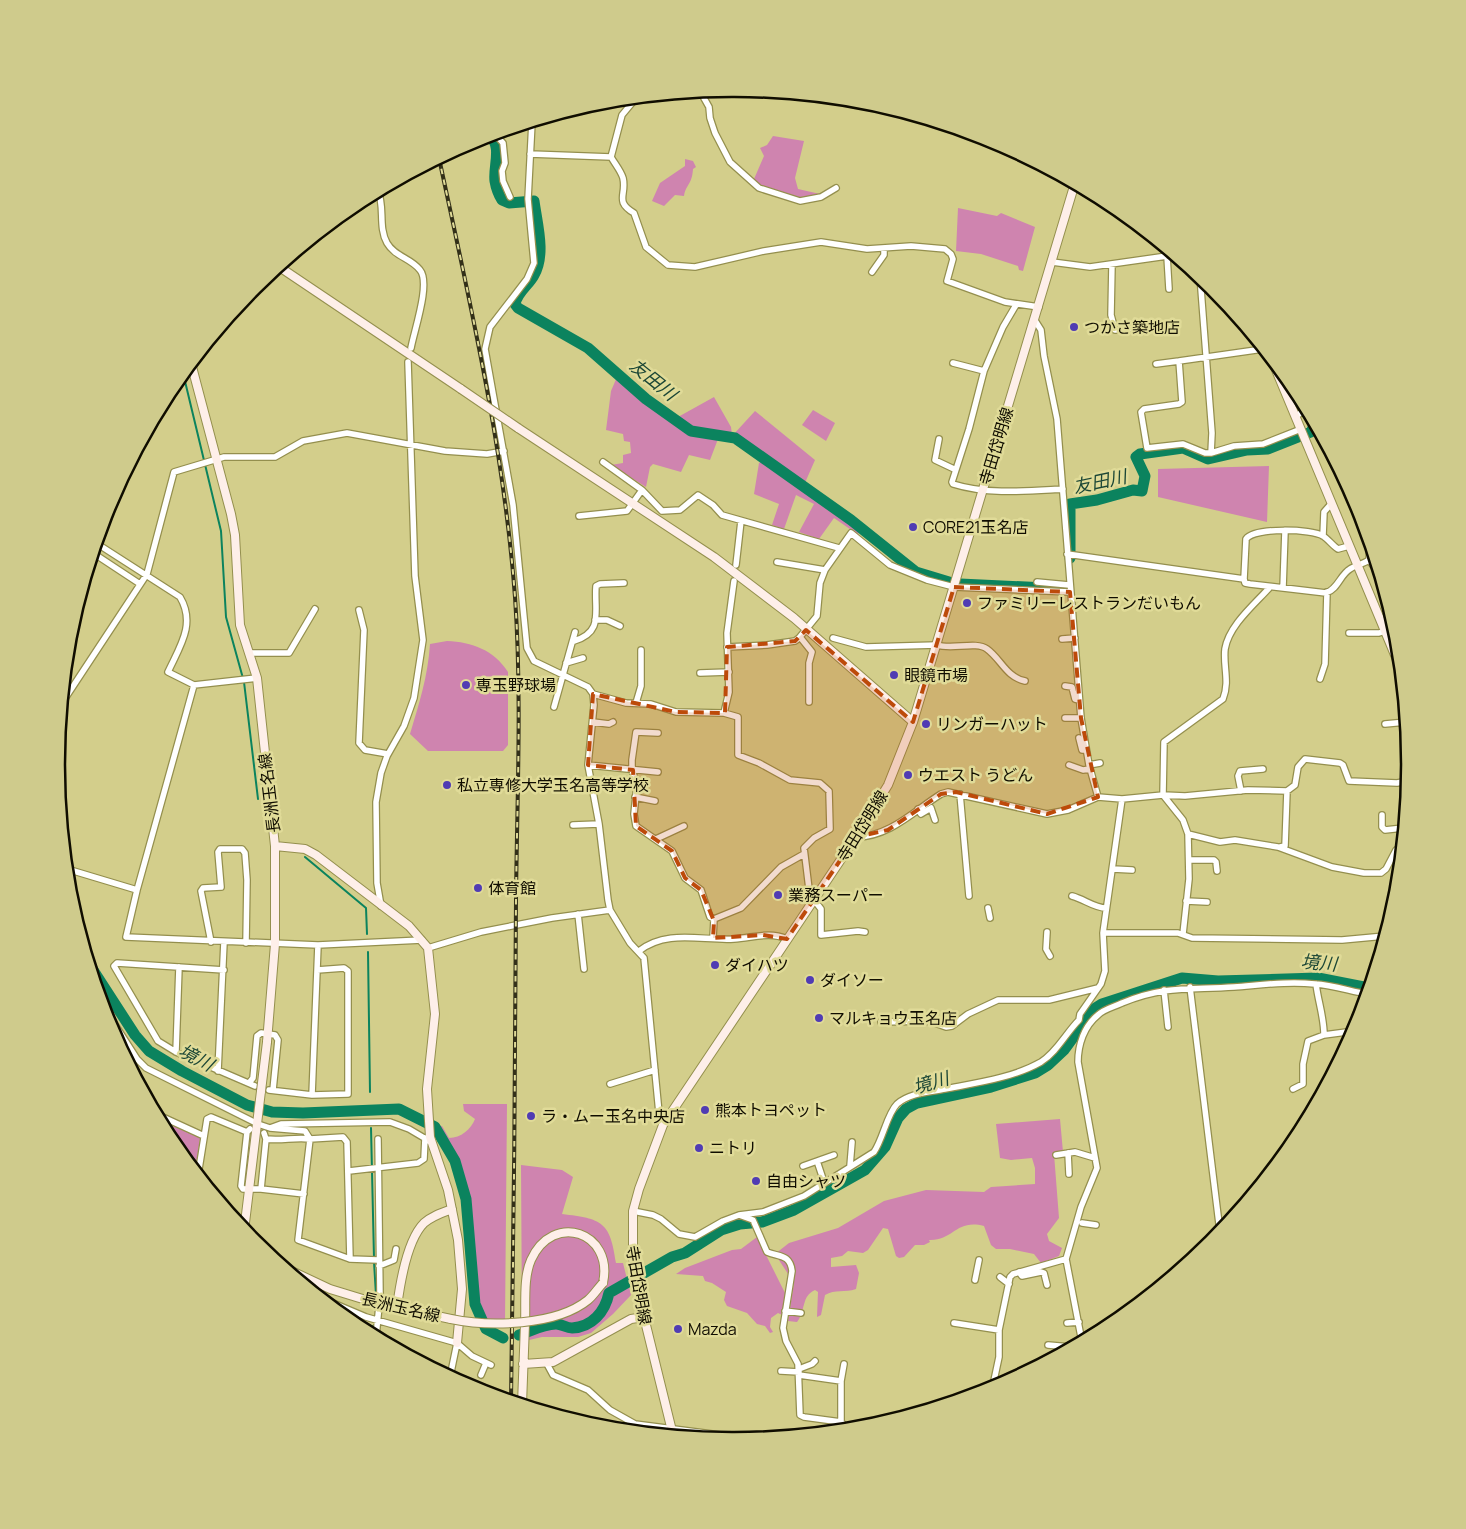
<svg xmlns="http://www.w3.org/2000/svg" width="1466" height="1529" viewBox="0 0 1466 1529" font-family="Manrope,'Noto Sans JP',sans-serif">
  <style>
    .green { fill: #cf84af }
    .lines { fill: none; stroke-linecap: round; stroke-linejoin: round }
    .stream { stroke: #0b835e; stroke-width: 2 }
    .river { stroke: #0b835e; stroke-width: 11 }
    .street-casing { stroke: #948f4e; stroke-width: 8 }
    .secondary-casing { stroke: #948f4e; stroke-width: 10 }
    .street { stroke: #fff; stroke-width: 5.5 }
    .secondary { stroke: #feefe9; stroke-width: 8 }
    .rail-casing { stroke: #333019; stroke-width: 4 }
    .rail { stroke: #e0db98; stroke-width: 2; stroke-dasharray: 5.5; stroke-linecap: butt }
    .secondary-bridge-casing { stroke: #948f4e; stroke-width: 10; stroke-linecap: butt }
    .secondary-bridge { stroke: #feefe9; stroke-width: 8 }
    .marked { fill: #bd4a0a; fill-opacity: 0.2; stroke: #bd4a0a; stroke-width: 4; stroke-dasharray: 10 6; stroke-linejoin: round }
    .poi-dot { fill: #503cb3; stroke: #e0db98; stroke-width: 2 }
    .labels { text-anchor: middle; stroke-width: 5; stroke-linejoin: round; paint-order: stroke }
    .poi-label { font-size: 16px; fill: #100d00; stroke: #e0db98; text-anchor: start }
    .street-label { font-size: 16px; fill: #100d00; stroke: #e0db98 }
    .water-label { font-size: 18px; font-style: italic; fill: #1c4736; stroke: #e0db98 }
    .rim { fill: none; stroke: #100d00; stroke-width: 2.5 }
  </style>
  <rect width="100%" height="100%" fill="#d3ce8b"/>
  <path class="green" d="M773,136L804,141L795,178L798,189L820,194L834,185L835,187C812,201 802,200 777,193C767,189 760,188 754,179L764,156L760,148L767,145Z
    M685,159L693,161L696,167L693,169C692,185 686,184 684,196L675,195L664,206L652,201L660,183L685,166Z
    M958,208L997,216L1001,213L1035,227L1023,271L1019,270L1018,266L981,254L956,251Z
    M617,377L637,396L690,434L718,439L710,460L689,455L681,472L653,464L650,467L646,487L611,465L623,463V455L631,453L630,442L624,441L623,434L606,430L611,391Z
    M714,397L731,427L732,435L692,430L678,417Z
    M813,410L835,423L826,441L802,425Z
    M755,411L815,460L804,485L733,435Z
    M764,461L864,531L857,534L834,518L819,539L799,532L814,504L796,495L784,529L772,525L779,504L754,494L759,463Z
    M1269,466L1267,522L1158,497V469Z
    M447,641C472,642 494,650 508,672V745L503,751H428L410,734C419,704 428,676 430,644Z
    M463,1104H507L505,1323L483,1329L475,1304L466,1199L455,1161L435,1127L442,1126L449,1138C461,1138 471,1129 475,1119L464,1111Z
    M1060,1119L1063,1152L1054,1154L1059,1218L1047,1234L1049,1241L1062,1248L1059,1256L1041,1263L1034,1254L1010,1249H996L991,1245L984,1226C955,1219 954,1241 929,1240L930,1242L924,1245H915L904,1257L899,1258L896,1256L888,1229L883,1228L868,1250L863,1253L848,1251L842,1256L831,1258V1267L856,1265L859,1273L856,1289C845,1293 835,1289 825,1295L821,1315L817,1317L818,1292L815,1290C801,1296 806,1311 797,1322L788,1321L794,1283L775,1254L789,1243L838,1228L884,1201L926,1190L984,1192L991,1187L1035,1184V1168L1032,1158L1011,1160L1000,1158L996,1124Z
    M164,1122L200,1138L195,1171L170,1140L162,1125Z
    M521,1165L562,1170L573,1177L562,1214C602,1219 610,1221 616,1263H623L631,1295L613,1314L591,1333L578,1337H542L525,1341L522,1321Z
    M757,1237L785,1293L782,1315L778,1313L771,1318L770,1327L773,1332L770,1333L765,1326L757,1324L747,1313L727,1306L724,1300L726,1292L712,1283L705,1281L703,1276L676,1274L685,1268L732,1250L741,1249Z"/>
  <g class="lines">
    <path class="stream" d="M183,373L221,531L226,617L244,682L258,799
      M305,857L366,908L367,934
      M368,952L370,1092
      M371,1128L374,1258
      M374,1262L376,1295
      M372,1335L373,1326"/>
    <path class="river" d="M489,135C503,146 493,166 495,181C496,187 499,195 502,200L509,203L534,201C537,224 546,254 534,275C529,285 517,292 515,304L518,308L588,348L646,399L691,431L735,438L851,520L916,572L949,582
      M1070,558V504L1097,500L1133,490L1142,491L1145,476L1136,457L1140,454L1183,448L1208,459L1247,450L1268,449L1311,432L1315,424
      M960,584L1067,589
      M91,967L135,1035L149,1051L182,1071L247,1105L272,1112L303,1113L399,1109L435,1127L455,1161L466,1199L475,1304L486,1329L503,1338
      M519,1335C531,1331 543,1324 556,1324C562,1324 566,1328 572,1328C592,1327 605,1312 609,1293L672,1257L685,1253L721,1230L740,1224L762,1222L794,1210L865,1170L885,1147L898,1118L906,1109L917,1103L991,1087L1035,1073L1048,1065L1064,1050L1094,1009L1102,1004L1182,978L1218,981L1318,978L1369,988"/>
    <g class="street-casing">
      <path id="street" d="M700,91L709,107L710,118L715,133L730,162L759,188L800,201L821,197L836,188
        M637,97L622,115L611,157C615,164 621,171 623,178C627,195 614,201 634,213L646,247L668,265L695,267L764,251L821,242L867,249L911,246L945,249L951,254L953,259L947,281L1005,302L1039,307
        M532,122L528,199L534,263L527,279L490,327L485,349L513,505L527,648L534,661L588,687L593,694L594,705L588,765L599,824L608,900L610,910L630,943L644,958L659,1113L663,1125
        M494,133L503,143L505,163L502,171L503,181L510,197
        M530,154L611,157
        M378,191C385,207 378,227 387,243C395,257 411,258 420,270C431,283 414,331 411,348
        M1167,256L1169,289
        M1052,262L1090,267L1174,255
        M1112,264L1111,315L1115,330L1168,325
        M872,272L884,255V248
        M1200,276L1212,433L1211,453
        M1016,305L1003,327L984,371L969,429L952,482L953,484C988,495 1027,491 1063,489
        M1034,319L1041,330L1044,356L1057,419L1081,718L1089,765L1098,797
        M1263,349L1179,361L1182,402L1179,404L1144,409L1141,412L1147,448L1183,444L1205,453H1211L1234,446L1263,444L1301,429
        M953,363L984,371
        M1156,364L1179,361
        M1284,389H1296
        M1295,416L1307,410
        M939,439L935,460L954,469
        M603,462L642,490L662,511L680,510L698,495L713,505L722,515L839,548
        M579,516L627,511L642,490
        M1323,536L1324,512L1331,504
        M96,543L180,597C196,624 180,646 168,672L194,685
        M1370,545L1369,560L1378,572
        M93,553L140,584
        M1067,554L1244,579L1245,583L1250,584L1326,593C1338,589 1340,575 1350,569C1354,566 1363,564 1369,560
        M777,562L825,570
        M736,565L741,521
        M1244,579L1246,539C1254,527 1312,529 1323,536C1328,539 1333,546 1338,549L1349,546
        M1037,582L1069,585
        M1283,588L1285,531
        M359,610L364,630L359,743L365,750L388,754
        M595,620H607L620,626
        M1382,624L1389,618V609
        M1349,633H1379L1385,631
        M800,637L812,652L809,663V702
        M1387,637L1397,636
        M833,638L866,647L937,645C952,650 976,641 987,649C1001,659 1006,677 1025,681
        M1062,639L1075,638
        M574,641C604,632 594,612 596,586L600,584L624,583
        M727,647L767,645L795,641L799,638L817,616L820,583L825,570L851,533L890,565L927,580L954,587L1070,592
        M249,653H289L315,609
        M566,663L583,658
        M700,673L729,672
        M257,678L194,685L137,890L126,937L318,945L422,940
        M1320,679L1325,664L1327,592
        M1065,686L1072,687L1075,699L1079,700
        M593,694L626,703L651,704L676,712L724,713L729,692L727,633L734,581
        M62,703L147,574L174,472L224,457H275L303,441L347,433L445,451L487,454L504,451
        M636,703L641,686V650
        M554,707L575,632
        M724,713L738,717V755L759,763L790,780L820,783L829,791L830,829L814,838L804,848L809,889L816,896
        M1065,718H1081
        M593,722L609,724L613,722
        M1385,724L1406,722
        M658,733L636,732L632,760V770L637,785L634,814L636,826L672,851L685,878L701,890L710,917L714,919L741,908L781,867L804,854
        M1079,738L1082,750H1086
        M588,765L658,772
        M1069,765L1083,770L1090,769
        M1089,765L1100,763
        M1241,791L1238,776L1240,771L1263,769
        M960,794L969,896
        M635,797L655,801
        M918,809L921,814L931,808L935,820
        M1382,815V827L1385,830L1403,828
        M573,825L599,824
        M1188,834L1220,842L1235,840L1278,847L1332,867L1364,873H1381L1386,869L1396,850L1402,846
        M856,837C889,837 914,811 941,794L948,792L1047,814L1068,810L1098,797L1122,799L1163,795L1185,796L1248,790L1287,791L1295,785L1298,767L1305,759L1340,763L1343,765L1349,781L1397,783L1408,781
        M656,839L684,826
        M1280,847L1285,846L1287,791
        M1189,860H1214L1216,862L1217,871
        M67,869L137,890
        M1113,869L1132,870
        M1072,896C1084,899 1094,908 1106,908
        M814,900L821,909V935L858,931L865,932
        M1186,901L1207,902
        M381,906L377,883L376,802L381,773L387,756L404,726L414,698L423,640L415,576L408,362
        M988,908L990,918
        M578,914L584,969
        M1047,932L1046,949L1050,956
        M1103,933H1178L1192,938L1342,940L1385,936
        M1183,934L1189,879L1188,834L1183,820L1163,795L1164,742L1223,699C1230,682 1223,666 1225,649C1229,625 1255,604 1270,587
        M713,938L714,919
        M211,942L201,891L203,888L221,887L218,852L220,849H242L245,853L247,880L246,943
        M428,948L481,932L552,918L610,910
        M639,951C667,929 702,941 734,939C753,938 769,931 787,939
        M224,970L117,963L114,966L158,1041L176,1052L255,1086
        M1316,984C1318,1001 1324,1017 1324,1035
        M1190,987L1220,1232
        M1164,990L1168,1027
        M101,1003L137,1059L146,1068L258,1124L270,1128L281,1124L390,1122L409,1129L431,1142
        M881,1022L929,1021L946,1027L952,1026L968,1014L998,1000H1049L1098,988
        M176,1052L179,967
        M218,1071L224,942
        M249,1083L253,1078L257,1036L261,1033L275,1035L278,1040L273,1090
        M610,1084L655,1070
        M1293,1089L1303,1084V1064L1308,1041L1324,1035L1354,1031
        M269,1090L312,1095L348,1094V971L344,968L317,970
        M312,1095L318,945
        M156,1114L204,1136
        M250,1129L247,1132L241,1186L243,1189H261L266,1139L264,1133
        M266,1139C281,1141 296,1137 310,1139L343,1137L347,1142L350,1259L298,1240L310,1139L305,1131L270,1128
        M1068,1153L1069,1174
        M1056,1155L1075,1152L1095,1158
        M817,1161L824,1182
        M803,1166L834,1155
        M850,1166L852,1142
        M349,1171L418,1163L424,1159L425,1138
        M198,1175L207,1119L211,1117L247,1132
        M261,1189L304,1194
        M633,1211L653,1215L661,1219L679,1234L695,1237L723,1221L739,1215L763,1212L804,1196L874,1152C883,1139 887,1114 897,1104C909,1093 930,1092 945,1089C976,1083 1013,1078 1041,1062C1057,1052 1066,1033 1079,1020L1080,1014L1101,984L1105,971L1103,933L1122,799
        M739,1215L753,1220L767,1252C779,1257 790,1254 792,1271L783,1328L786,1341L798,1364L800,1415L804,1417L841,1422L849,1430
        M1082,1223L1096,1225
        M350,1259L378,1260
        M379,1266L394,1260L396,1249
        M1019,1272L1022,1276L1041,1272L1044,1273L1047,1285
        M1000,1277L1009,1284
        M975,1280L979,1260
        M321,1298L366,1317L457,1343L472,1356L491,1365
        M785,1311L801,1313
        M954,1323L999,1330
        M1067,1323L1079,1322
        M376,1337L380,1295L378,1139
        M1087,1339L1091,1334H1097
        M1082,1342L1066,1259L1081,1207L1097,1168L1078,1062C1078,1045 1084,1026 1098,1015C1104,1009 1114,1007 1122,1003C1166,985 1190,990 1234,987C1261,985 1288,981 1315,984C1332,985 1350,991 1367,994
        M1048,1345L1071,1347
        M547,1364L553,1375L588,1390L610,1410L635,1424L751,1439
        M799,1369L812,1364L815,1361
        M781,1371L799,1372
        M481,1375L486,1363
        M799,1375L841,1381
        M450,1377L457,1343
        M992,1390L999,1357V1330L1010,1277L1013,1274L1066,1259
        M841,1422V1381L844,1364"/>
    </g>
    <g class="secondary-casing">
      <path id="secondary" d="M278,266L461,389
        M1271,358L1400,667
        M191,363L231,514L235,535L240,625L257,678L275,846V944L267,1042
        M518,428L714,557L794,618L913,722
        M275,846L305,849L316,855L409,926L428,948L435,1014L427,1089L430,1137L448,1190L458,1240L462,1289L457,1343
        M244,1231L261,1091
        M283,1267L330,1289L366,1300
        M380,1304L451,1319
        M397,1307C400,1284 407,1240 424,1223C432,1216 441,1213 452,1209
        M523,1364L553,1362L631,1319L644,1317
        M522,1404C523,1378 524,1351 525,1324C526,1304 523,1278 531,1260C553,1211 614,1232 603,1283
        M673,1435L644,1317L633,1258V1211L639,1189L663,1125L856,837L888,785L913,722L1075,183"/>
    </g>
    <use href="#street" class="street"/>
    <use href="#secondary" class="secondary"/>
    <g class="rail-casing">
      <path id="rail" d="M439,158C470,303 504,449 515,597C522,697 517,798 516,899C515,1066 514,1234 511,1401"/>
    </g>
    <use href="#rail" class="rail"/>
    <g class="secondary-bridge-casing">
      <path id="secondary-bridge" d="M461,389L518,428
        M261,1091L267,1042
        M366,1300L380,1304
        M451,1319C489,1327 556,1326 588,1300C594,1295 598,1288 603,1283"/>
    </g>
    <use href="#secondary-bridge" class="secondary-bridge"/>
  </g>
  <path class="marked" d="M954,587L1070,592L1081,718L1098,797L1047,814L956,792L941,794L888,830L856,837L787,939L763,935L713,938L714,921L701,890L685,878L672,851L636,826L633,770L588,765L593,694L676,712L725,713L727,647L795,641L806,630L913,722Z"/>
  <g class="poi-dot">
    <circle cx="1074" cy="327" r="5"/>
    <circle cx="913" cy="527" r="5"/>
    <circle cx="967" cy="603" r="5"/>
    <circle cx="894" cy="675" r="5"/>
    <circle cx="466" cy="685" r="5"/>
    <circle cx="926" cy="724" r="5"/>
    <circle cx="908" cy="775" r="5"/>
    <circle cx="447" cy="785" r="5"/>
    <circle cx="478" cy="888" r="5"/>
    <circle cx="778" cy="895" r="5"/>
    <circle cx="715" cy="965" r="5"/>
    <circle cx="810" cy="980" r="5"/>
    <circle cx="819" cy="1018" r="5"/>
    <circle cx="705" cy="1110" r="5"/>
    <circle cx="531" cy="1116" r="5"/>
    <circle cx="699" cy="1148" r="5"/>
    <circle cx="756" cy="1181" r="5"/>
    <circle cx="678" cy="1329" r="5"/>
  </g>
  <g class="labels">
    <g class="poi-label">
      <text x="1084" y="333">つかさ築地店</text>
      <text x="923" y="533">CORE21玉名店</text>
      <text x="977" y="609">ファミリーレストランだいもん</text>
      <text x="904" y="681">眼鏡市場</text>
      <text x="476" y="691">専玉野球場</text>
      <text x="936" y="730">リンガーハット</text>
      <text x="918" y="781">ウエスト うどん</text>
      <text x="457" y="791">私立専修大学玉名高等学校</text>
      <text x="488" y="894">体育館</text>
      <text x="788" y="901">業務スーパー</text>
      <text x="725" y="971">ダイハツ</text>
      <text x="820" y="986">ダイソー</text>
      <text x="829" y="1024">マルキョウ玉名店</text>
      <text x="715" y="1116">熊本トヨペット</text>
      <text x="541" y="1122">ラ・ムー玉名中央店</text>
      <text x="709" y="1154">ニトリ</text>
      <text x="766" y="1187">自由シャツ</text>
      <text x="688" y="1335">Mazda</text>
    </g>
    <g class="street-label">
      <text transform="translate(996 446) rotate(-73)" y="6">寺田岱明線</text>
      <text transform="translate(269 793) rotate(-97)" y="6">長洲玉名線</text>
      <text transform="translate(862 826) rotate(-58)" y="6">寺田岱明線</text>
      <text transform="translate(639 1285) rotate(80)" y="6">寺田岱明線</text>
      <text transform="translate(401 1307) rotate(13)" y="6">長洲玉名線</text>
    </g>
    <g class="water-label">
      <text transform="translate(653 380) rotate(39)" y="6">友田川</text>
      <text transform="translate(1100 482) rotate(-12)" y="6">友田川</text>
      <text transform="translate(1319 963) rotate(5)" y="6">境川</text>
      <text transform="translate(196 1058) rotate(28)" y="6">境川</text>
      <text transform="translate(931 1083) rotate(-16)" y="6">境川</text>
    </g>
  </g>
  <path d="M0 0H1466V1529H0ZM732 97H734A667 667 0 0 1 1401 764V765A667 667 0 0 1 734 1432H732A667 667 0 0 1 65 765V764A667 667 0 0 1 732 97Z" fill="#cfcb8c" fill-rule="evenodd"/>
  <path class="rim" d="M732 97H734A667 667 0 0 1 1401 764V765A667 667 0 0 1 734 1432H732A667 667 0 0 1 65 765V764A667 667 0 0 1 732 97Z"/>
</svg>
